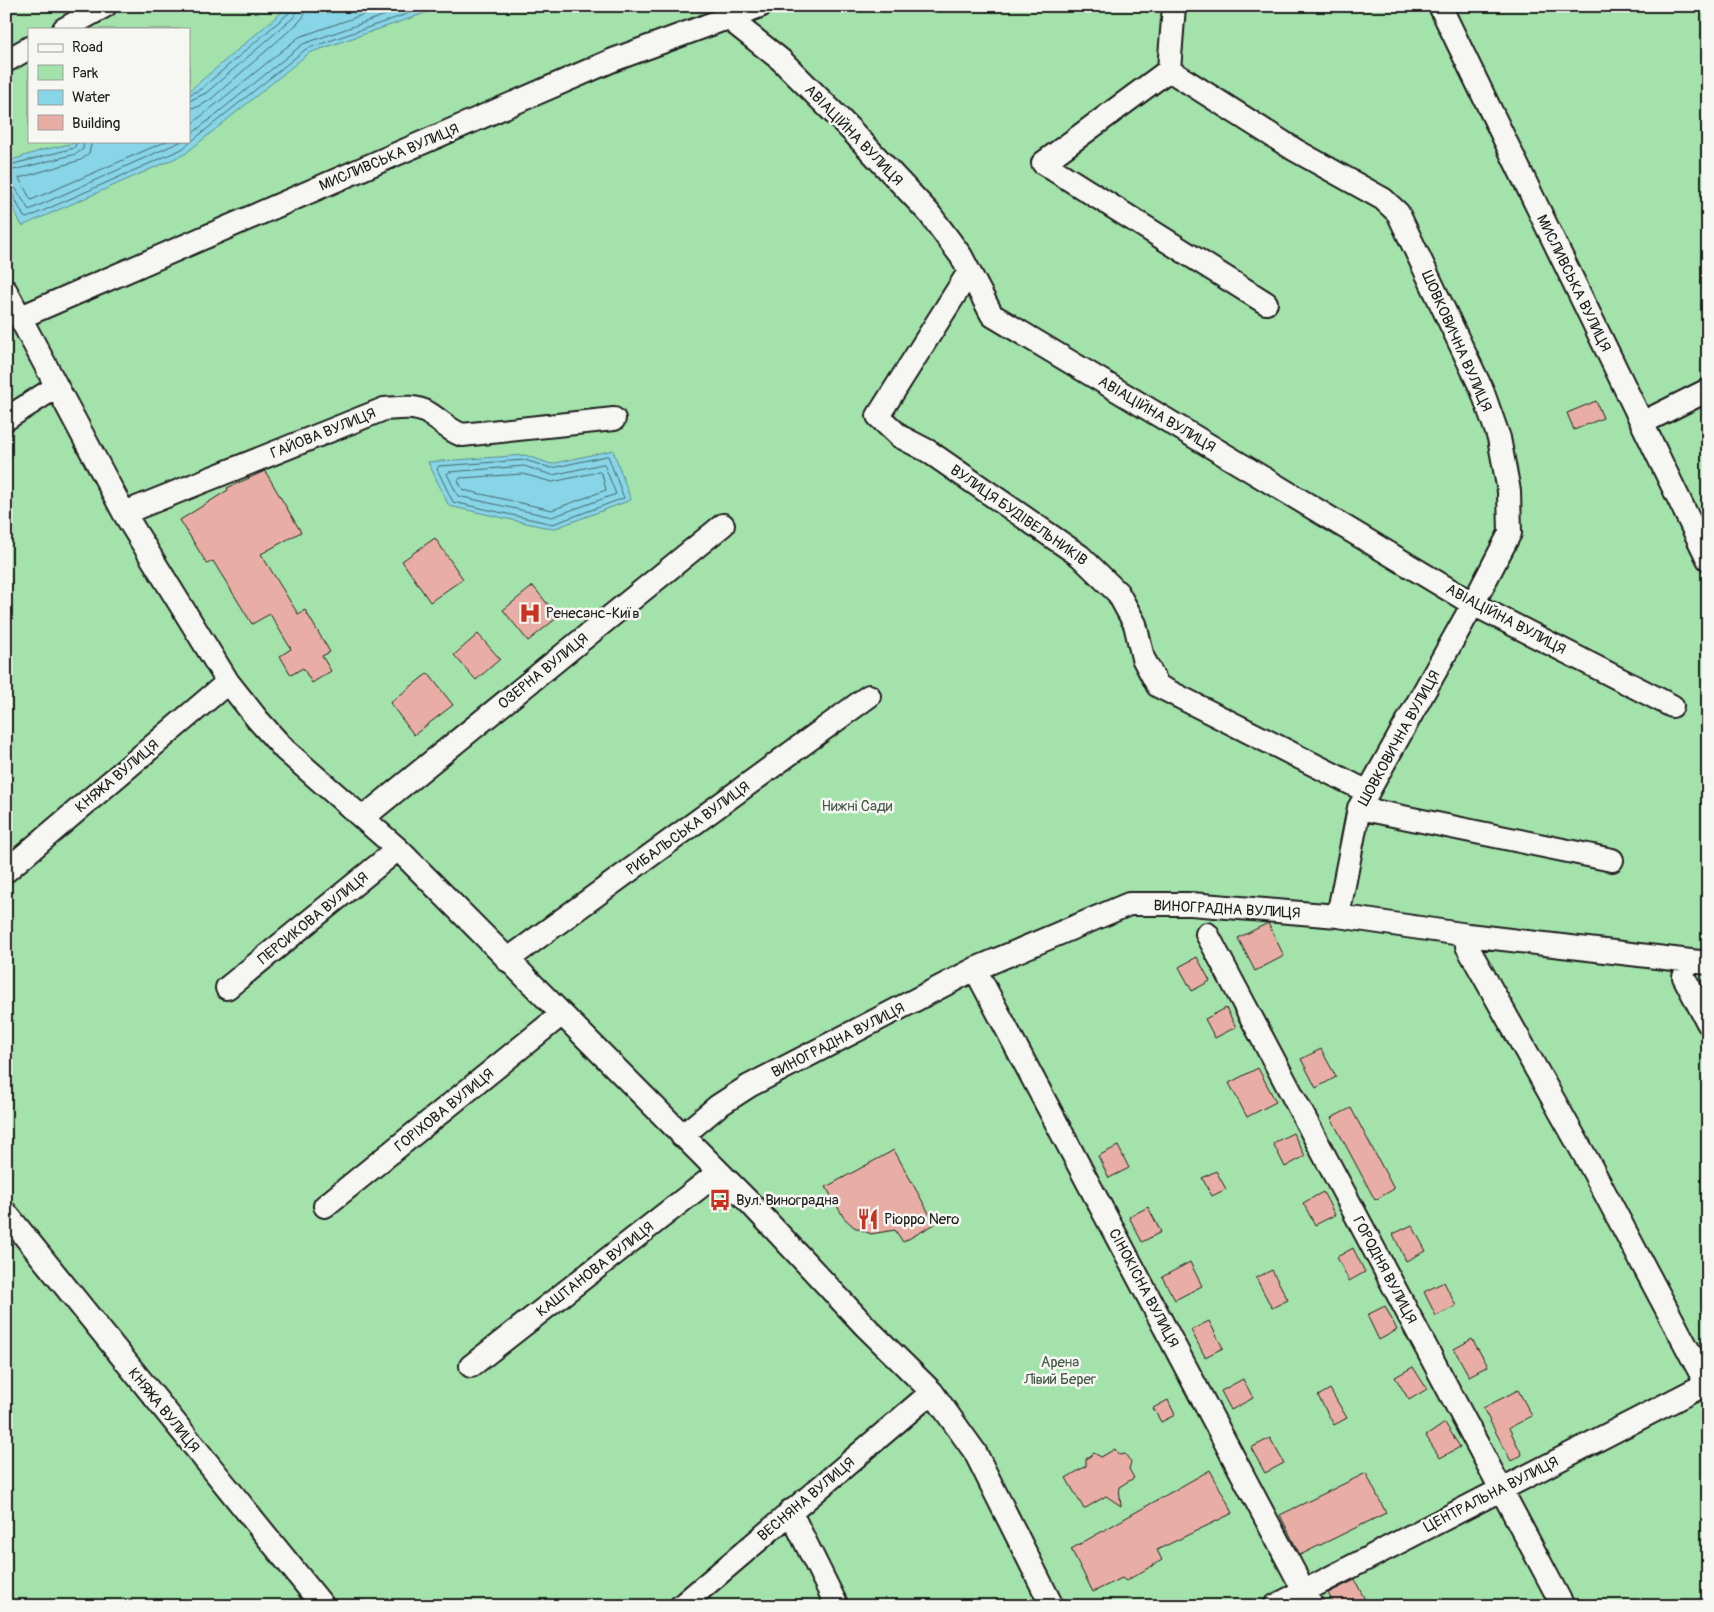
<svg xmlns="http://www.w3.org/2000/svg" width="1714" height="1612" viewBox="0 0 1714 1612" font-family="Pangolin,sans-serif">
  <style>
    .green { fill: #a3e3ab; stroke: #608064; fill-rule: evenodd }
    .water { fill: #87d5e6; stroke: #5c8b95 }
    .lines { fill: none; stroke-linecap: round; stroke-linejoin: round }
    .shore { stroke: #47666d; stroke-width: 1 }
    .building { fill: #e8aea6; stroke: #1c1c1c }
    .minor-casing { stroke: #1c1c1c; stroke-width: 26 }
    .minor { stroke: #f6f6f2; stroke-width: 22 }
    .labels { text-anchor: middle; stroke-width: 5; stroke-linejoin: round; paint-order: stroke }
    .street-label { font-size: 15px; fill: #1c1c1c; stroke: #f6f6f2 }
    .poi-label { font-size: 15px; fill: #1c1c1c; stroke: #f6f6f2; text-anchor: start }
    .park-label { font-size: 15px; fill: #445847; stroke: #f6f6f2 }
  </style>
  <rect width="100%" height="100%" fill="#f3e8e3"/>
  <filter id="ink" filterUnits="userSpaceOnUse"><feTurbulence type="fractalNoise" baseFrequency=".02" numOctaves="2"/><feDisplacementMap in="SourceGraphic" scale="10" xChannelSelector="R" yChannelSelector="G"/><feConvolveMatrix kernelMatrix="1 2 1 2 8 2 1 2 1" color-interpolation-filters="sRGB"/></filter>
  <g filter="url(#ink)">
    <path class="green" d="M6,6H1708V1606H6ZM29,29H189V141H29Z"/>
    <path class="water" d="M289,6H446L309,53L185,154L22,226L6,192V162L42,150L84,141H189V91Z
      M613,450L631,500L553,529L449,506L428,462L525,455L551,464Z"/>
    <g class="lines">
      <path class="shore" d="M189,95L201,89L290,12L291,6
        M189,101L206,93L294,17L298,6
        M189,108L198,107L210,100L298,23L304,16L305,6
        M189,126L299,37L388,6
        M189,136L303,44L411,6
        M92,141L89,153L81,160L19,178L31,200L167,141
        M6,166L74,148L78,141
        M6,172L76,154L83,149L84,141
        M6,185L16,189L29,210L182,141
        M6,191L12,193L24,217L27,218L182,149L306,49L430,6
        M608,456L624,498L553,524L453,502L437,469L439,466L525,460L551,468Z
        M604,464L616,494L552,517L458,496L447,474L449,472L524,466L552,475Z
        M599,472L602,474L606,490L552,510L463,490L458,481L460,478L523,474L552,482Z"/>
    </g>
    <path class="building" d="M1596,401L1603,418L1574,430L1567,413Z
      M265,471L301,532L261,554L298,614L305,610L330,652L322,656L331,671L312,683L303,668L291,675L280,656L291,649L270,614L252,624L213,561L207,564L180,520L228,490L227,488Z
      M435,538L463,579L430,602L402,561Z
      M533,586L558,617L528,641L503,610Z
      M478,634L500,659L476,680L454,655Z
      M428,673L453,705L414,735L390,703Z
      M1268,923L1284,956L1255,971L1238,938Z
      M1197,957L1210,981L1192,991L1179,967Z
      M1226,1008L1236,1027L1215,1038L1205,1019Z
      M1321,1049L1336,1077L1316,1088L1301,1059Z
      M1258,1068L1276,1102L1247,1117L1229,1083Z
      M1351,1108L1394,1189L1375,1200L1331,1118Z
      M1293,1133L1305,1156L1285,1167L1273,1143Z
      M1118,1146L1129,1168L1109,1178L1098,1156Z
      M894,1150L935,1224L903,1242L895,1230L871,1234L854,1227L844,1218L826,1187Z
      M1216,1171L1226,1189L1212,1196L1202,1178Z
      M1323,1192L1335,1215L1315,1225L1303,1203Z
      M1148,1207L1161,1232L1142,1242L1129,1217Z
      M1412,1225L1426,1251L1406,1261L1393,1234Z
      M1353,1248L1365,1272L1349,1281L1337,1257Z
      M1190,1262L1202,1286L1175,1300L1162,1277Z
      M1272,1270L1288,1300L1272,1308L1256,1278Z
      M1444,1282L1456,1306L1436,1316L1424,1292Z
      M1385,1306L1397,1330L1379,1340L1367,1315Z
      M1209,1321L1223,1348L1205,1357L1191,1330Z
      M1472,1339L1488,1366L1469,1376L1454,1349Z
      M1413,1367L1427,1389L1409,1400L1395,1377Z
      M1243,1379L1253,1398L1231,1410L1221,1391Z
      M1330,1389L1347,1418L1334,1425L1318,1396Z
      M1518,1390L1532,1416L1509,1428L1522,1455L1511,1461L1483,1408Z
      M1168,1400L1175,1415L1161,1422L1153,1408Z
      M1445,1423L1460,1447L1440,1458L1426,1436Z
      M1270,1438L1284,1463L1265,1473L1251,1448Z
      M1115,1449L1119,1455L1125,1454L1131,1462L1129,1469L1134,1478L1119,1487L1121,1506L1106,1496L1084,1509L1066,1478L1086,1466V1459L1094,1453L1101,1457Z
      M1210,1470L1233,1513L1157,1550L1162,1560L1126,1581L1122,1578L1093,1592L1071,1549Z
      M1366,1473L1386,1513L1300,1555L1280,1515Z
      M1355,1580L1368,1606H1335L1328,1593Z"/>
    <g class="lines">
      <g class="minor-casing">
        <path id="minor" d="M1174,6L1169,70L1295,150L1383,199L1398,213L1482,390L1499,438L1509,491L1510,533L1473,604L1359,808L1338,916
          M1440,6L1708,559
          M728,18L781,60L850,129L929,213L961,256L992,315L1473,604L1672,706
          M64,29L105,6
          M6,61L29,48
          M1169,70L1043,163L1266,303
          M969,272L878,416L899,436L928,451L1080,556L1118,593L1135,624L1143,658L1158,686L1368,792
          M6,291L124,513L228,682L258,720L285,750L398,849L749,1202L866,1327L932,1392L975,1452L1052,1606
          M21,317L613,60L760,6
          M6,419L56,387
          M1642,423L1708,390
          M124,513L384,409C399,408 415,405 428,413C440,420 448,430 462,435L614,419
          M1359,808L1612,860
          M364,817L723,525
          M6,871L228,682
          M1207,934L1563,1606
          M1467,946L1590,1165L1708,1387
          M507,960L869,696
          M975,969L1312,1606
          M1684,977L1708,1023
          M227,988L398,849
          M682,1136L718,1106L749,1086L975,969L1129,904H1191L1338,916L1468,935L1708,963
          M325,1206L562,1014
          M6,1213L323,1606
          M471,1366L719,1172
          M790,1511L837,1606
          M681,1606L932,1392
          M1275,1606L1708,1383"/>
      </g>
      <use href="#minor" class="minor"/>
    </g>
  </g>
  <defs>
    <g id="hospital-bare" transform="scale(1.725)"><path d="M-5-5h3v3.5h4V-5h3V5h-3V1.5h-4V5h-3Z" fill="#c8321e" stroke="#f6f6f2" stroke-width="2.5" paint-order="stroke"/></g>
    <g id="bus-bare" transform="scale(1.725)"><path d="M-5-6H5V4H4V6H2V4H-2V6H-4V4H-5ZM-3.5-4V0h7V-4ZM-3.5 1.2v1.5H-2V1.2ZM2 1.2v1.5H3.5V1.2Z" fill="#c8321e" stroke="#f6f6f2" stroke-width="2.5" paint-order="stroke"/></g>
    <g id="restaurant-bare" transform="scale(1.725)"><path d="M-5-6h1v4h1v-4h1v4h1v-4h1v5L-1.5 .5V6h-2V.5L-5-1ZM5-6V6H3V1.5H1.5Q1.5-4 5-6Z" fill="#c8321e" stroke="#f6f6f2" stroke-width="2.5" paint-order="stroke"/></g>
  </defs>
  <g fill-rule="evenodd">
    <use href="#hospital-bare" x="530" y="613"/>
    <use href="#bus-bare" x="720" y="1200"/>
    <use href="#restaurant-bare" x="868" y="1219"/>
  </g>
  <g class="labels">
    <g class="street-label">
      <text transform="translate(854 135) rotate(46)" y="5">АВІАЦІЙНА ВУЛИЦЯ</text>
      <text transform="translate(389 157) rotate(-23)" y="5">МИСЛИВСЬКА ВУЛИЦЯ</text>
      <text transform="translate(1574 283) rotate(64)" y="5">МИСЛИВСЬКА ВУЛИЦЯ</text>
      <text transform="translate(1457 341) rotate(66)" y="5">ШОВКОВИЧНА ВУЛИЦЯ</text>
      <text transform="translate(1157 414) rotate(31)" y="5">АВІАЦІЙНА ВУЛИЦЯ</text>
      <text transform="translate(323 433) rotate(-22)" y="5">ГАЙОВА ВУЛИЦЯ</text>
      <text transform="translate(1019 515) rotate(35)" y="5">ВУЛИЦЯ БУДІВЕЛЬНИКІВ</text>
      <text transform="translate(1506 619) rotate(28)" y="5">АВІАЦІЙНА ВУЛИЦЯ</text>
      <text transform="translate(543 671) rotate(-39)" y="5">ОЗЕРНА ВУЛИЦЯ</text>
      <text transform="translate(1399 738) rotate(-61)" y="5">ШОВКОВИЧНА ВУЛИЦЯ</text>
      <text transform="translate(117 776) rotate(-40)" y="5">КНЯЖА ВУЛИЦЯ</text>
      <text transform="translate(688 828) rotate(-36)" y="5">РИБАЛЬСЬКА ВУЛИЦЯ</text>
      <text transform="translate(1227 909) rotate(3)" y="5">ВИНОГРАДНА ВУЛИЦЯ</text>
      <text transform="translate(313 918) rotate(-39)" y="5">ПЕРСИКОВА ВУЛИЦЯ</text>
      <text transform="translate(838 1040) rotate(-27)" y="5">ВИНОГРАДНА ВУЛИЦЯ</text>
      <text transform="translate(444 1110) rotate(-39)" y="5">ГОРІХОВА ВУЛИЦЯ</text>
      <text transform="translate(595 1269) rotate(-38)" y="5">КАШТАНОВА ВУЛИЦЯ</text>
      <text transform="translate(1385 1270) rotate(62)" y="5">ГОРОДНЯ ВУЛИЦЯ</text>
      <text transform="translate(1144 1288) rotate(62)" y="5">СІНОКІСНА ВУЛИЦЯ</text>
      <text transform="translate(164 1410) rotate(51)" y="5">КНЯЖА ВУЛИЦЯ</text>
      <text transform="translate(1491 1494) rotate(-27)" y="5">ЦЕНТРАЛЬНА ВУЛИЦЯ</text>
      <text transform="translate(806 1499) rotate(-40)" y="5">ВЕСНЯНА ВУЛИЦЯ</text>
    </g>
    <g class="poi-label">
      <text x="546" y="618">Ренесанс-Київ</text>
      <text x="736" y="1205">Вул. Виноградна</text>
      <text x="884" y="1224">Pioppo Nero</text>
    </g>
    <g class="park-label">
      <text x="857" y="811">Нижні Сади</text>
      <text x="1060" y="1367">Арена<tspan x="1060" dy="17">Лівий Берег</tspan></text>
    </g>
  </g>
  <rect width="1714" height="1612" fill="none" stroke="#f6f6f2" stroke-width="25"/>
  <rect x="12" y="12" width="1689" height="1587" fill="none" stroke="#1c1c1c" stroke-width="2" filter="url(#ink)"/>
  <rect x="28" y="28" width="162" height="115" fill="#f6f6f2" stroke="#9f9f9c"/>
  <rect x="38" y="44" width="25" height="8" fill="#f6f6f2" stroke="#9f9f9c"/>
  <text x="72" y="52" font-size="15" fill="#1c1c1c">Road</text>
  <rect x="38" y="65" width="25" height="15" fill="#a3e3ab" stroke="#9f9f9c"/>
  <text x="72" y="78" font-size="15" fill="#1c1c1c">Park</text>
  <rect x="38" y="90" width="25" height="15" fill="#87d5e6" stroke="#9f9f9c"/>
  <text x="72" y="102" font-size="15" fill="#1c1c1c">Water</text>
  <rect x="38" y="115" width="25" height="15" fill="#e8aea6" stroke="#9f9f9c"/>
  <text x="72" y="128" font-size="15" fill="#1c1c1c">Building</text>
</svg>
